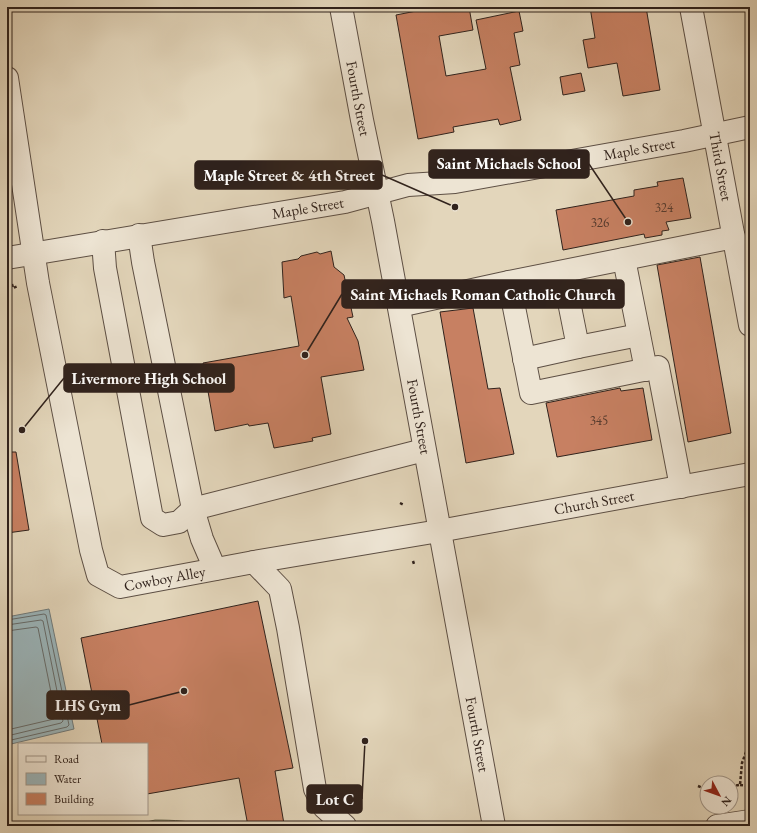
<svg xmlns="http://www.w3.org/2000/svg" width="757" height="833" viewBox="0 0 757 833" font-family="'EB Garamond',serif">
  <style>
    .green { fill: #aebf94; stroke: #6f7058 }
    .water { fill: #9bb6bc; stroke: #707b7c }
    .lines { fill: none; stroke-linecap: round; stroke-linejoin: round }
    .shore { stroke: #666c6c; stroke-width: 1 }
    .building { fill: #c78062; stroke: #30221c }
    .minor-casing { stroke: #5d4f44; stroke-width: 24 }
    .path { stroke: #30221c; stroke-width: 2.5; stroke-dasharray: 3 2; stroke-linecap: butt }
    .minor { stroke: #ede4d3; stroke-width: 22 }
    .labels { text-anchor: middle; stroke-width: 3; stroke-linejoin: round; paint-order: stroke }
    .number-label { font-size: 13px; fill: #563a2e }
    .street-label { font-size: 15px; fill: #30221c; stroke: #ede4d3 }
    .leader { fill: none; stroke: #30221c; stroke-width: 1.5 }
    .callout-dot { fill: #30221c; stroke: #ede4d3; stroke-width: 1.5 }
    .callout { fill: #30221c; stroke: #30221c; stroke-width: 1.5 }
    .callout-label { font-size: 16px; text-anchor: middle; font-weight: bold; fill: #fff }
  </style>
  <rect width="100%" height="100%" fill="#e3d6bb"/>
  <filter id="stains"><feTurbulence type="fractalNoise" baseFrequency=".005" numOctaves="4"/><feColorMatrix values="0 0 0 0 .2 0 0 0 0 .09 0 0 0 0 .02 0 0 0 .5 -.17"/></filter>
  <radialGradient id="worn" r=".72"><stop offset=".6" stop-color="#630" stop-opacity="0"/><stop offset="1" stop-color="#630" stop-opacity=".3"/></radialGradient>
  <path class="green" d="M155,820C174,820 190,821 209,826H130Z"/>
  <path class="water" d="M49,609L74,729L7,745V617Z"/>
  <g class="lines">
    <path class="shore" d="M7,620L44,614L46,615L69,725L67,727L7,741
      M7,625L41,620L43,621L63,721L61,723L7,736
      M7,631L36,627L38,628L56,717L54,719L7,730"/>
  </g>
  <path class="building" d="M437,7H469L473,30L439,36L446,76L486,69L476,20L519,11L523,31L514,33L520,65L510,67L521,120L500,125L498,119L453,127L454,132L418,139L396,15Z
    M590,7H646L660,90L623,96L617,63L588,68L583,40L595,38Z
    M581,73L585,91L563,95L560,77Z
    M683,178L691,218L666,222L669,230L662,231V235L645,238L644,234L563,250L556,210L634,196V190L658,186L657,182Z
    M331,251L334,267L344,275L353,317L347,318L358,341L364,370L321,377L331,434L312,438L313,441L274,448L268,423L249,426L248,424L215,431L203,363L299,346L291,296L284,298L282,262L298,259L301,256L317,252L320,254Z
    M700,257L731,433L688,442L657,265Z
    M473,308L488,389L500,388L514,454L466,463L440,312Z
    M620,388L621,391L643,388L652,440L557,457L546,403Z
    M7,452H16L29,530L7,533Z
    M258,601L293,768L275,771L284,824L271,826H248L239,778L147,794V744H102L81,638Z"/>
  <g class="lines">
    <g class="minor-casing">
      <g id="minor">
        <path id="s1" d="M341,7L362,120L383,221L494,826"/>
        <path id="s2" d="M691,7L750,325"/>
        <path id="s3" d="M7,78L38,283L91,550L98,575L120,587L254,562L439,531L750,474"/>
        <path d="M139,235L143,262L193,509L202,539L215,569"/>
        <path d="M103,241L105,268L152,518L163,525L179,522L193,509L424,450"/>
        <path id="s4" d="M7,258L345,202L408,185L455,182L684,141L750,127"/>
        <path d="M624,259L646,370"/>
        <path d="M399,306L509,282"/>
        <path d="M578,347L639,335"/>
        <path d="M524,359L578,347L563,272"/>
        <path d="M681,487L658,367L531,393L509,282L734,237"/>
        <path d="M254,562L280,589L288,628L315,789L324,807L345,826"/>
        <path d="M717,826L750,821"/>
      </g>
    </g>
    <path class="path" d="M12,284L13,288L18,286
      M400,503L404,505
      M413,561L414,564
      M740,785L750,786
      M698,786L707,790
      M731,786L740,785L742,763L750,741"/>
    <use href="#minor" class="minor"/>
  </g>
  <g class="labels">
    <g class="number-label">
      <text x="664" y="212">324</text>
      <text x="600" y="227">326</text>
      <text x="599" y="425">345</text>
    </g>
    <g class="street-label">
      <text dy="5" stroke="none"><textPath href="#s1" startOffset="93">Fourth Street</textPath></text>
      <text dy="5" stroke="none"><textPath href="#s4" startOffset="642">Maple Street</textPath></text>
      <text dy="5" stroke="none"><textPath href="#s2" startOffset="162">Third Street</textPath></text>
      <text dy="5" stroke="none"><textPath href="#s4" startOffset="305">Maple Street</textPath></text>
      <text dy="5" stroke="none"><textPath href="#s1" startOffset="417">Fourth Street</textPath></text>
      <text dy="5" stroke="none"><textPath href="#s3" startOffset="1012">Church Street</textPath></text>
      <text dy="5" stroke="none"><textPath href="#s3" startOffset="576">Cowboy Alley</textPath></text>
      <text dy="5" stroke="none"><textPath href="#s1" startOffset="740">Fourth Street</textPath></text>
    </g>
  </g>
  <path class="leader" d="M628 222L589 164M455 207L382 175M305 355L342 294M22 430L64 378M184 691L129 705M365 741L362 799"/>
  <g class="callout-dot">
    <circle cx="628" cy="222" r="4"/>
    <circle cx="455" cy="207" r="4"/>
    <circle cx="305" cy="355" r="4"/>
    <circle cx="22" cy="430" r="4"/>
    <circle cx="184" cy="691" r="4"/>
    <circle cx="365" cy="741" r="4"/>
  </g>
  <g class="callout">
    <rect x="429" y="150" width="160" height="28" rx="4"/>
    <rect x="195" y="161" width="187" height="28" rx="4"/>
    <rect x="342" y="280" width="282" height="28" rx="4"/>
    <rect x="64" y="364" width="170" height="28" rx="4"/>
    <rect x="47" y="691" width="82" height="28" rx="4"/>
    <rect x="307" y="785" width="55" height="28" rx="4"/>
  </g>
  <g class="callout-label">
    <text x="509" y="169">Saint Michaels School</text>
    <text x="289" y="181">Maple Street &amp; 4th Street</text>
    <text x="483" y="300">Saint Michaels Roman Catholic Church</text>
    <text x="149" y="384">Livermore High School</text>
    <text x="88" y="711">LHS Gym</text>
    <text x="335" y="805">Lot C</text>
  </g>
  <rect width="757" height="833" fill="none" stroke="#e3d6bb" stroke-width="24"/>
  <rect x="8" y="8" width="741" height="817" fill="none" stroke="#30221c" stroke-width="2"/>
  <rect x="12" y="12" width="733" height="809" fill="none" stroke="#30221c"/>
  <rect x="18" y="743" width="130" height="72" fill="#ede4d3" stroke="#a1968a"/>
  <rect x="26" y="756" width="20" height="6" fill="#ede4d3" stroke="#a1968a"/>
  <text x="54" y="763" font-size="12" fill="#30221c">Road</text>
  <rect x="26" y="773" width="20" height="12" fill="#9bb6bc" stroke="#a1968a"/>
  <text x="54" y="783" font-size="12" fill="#30221c">Water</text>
  <rect x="26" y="793" width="20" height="12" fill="#c78062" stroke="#a1968a"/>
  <text x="54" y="803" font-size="12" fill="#30221c">Building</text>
  <g transform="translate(719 795) rotate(131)"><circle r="19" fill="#ede4d3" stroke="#a1968a"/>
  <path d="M0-3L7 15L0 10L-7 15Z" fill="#8f2418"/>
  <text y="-6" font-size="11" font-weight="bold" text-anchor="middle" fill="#30221c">N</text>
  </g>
  <rect width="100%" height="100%" filter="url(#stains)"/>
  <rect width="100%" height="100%" fill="url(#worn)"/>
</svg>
